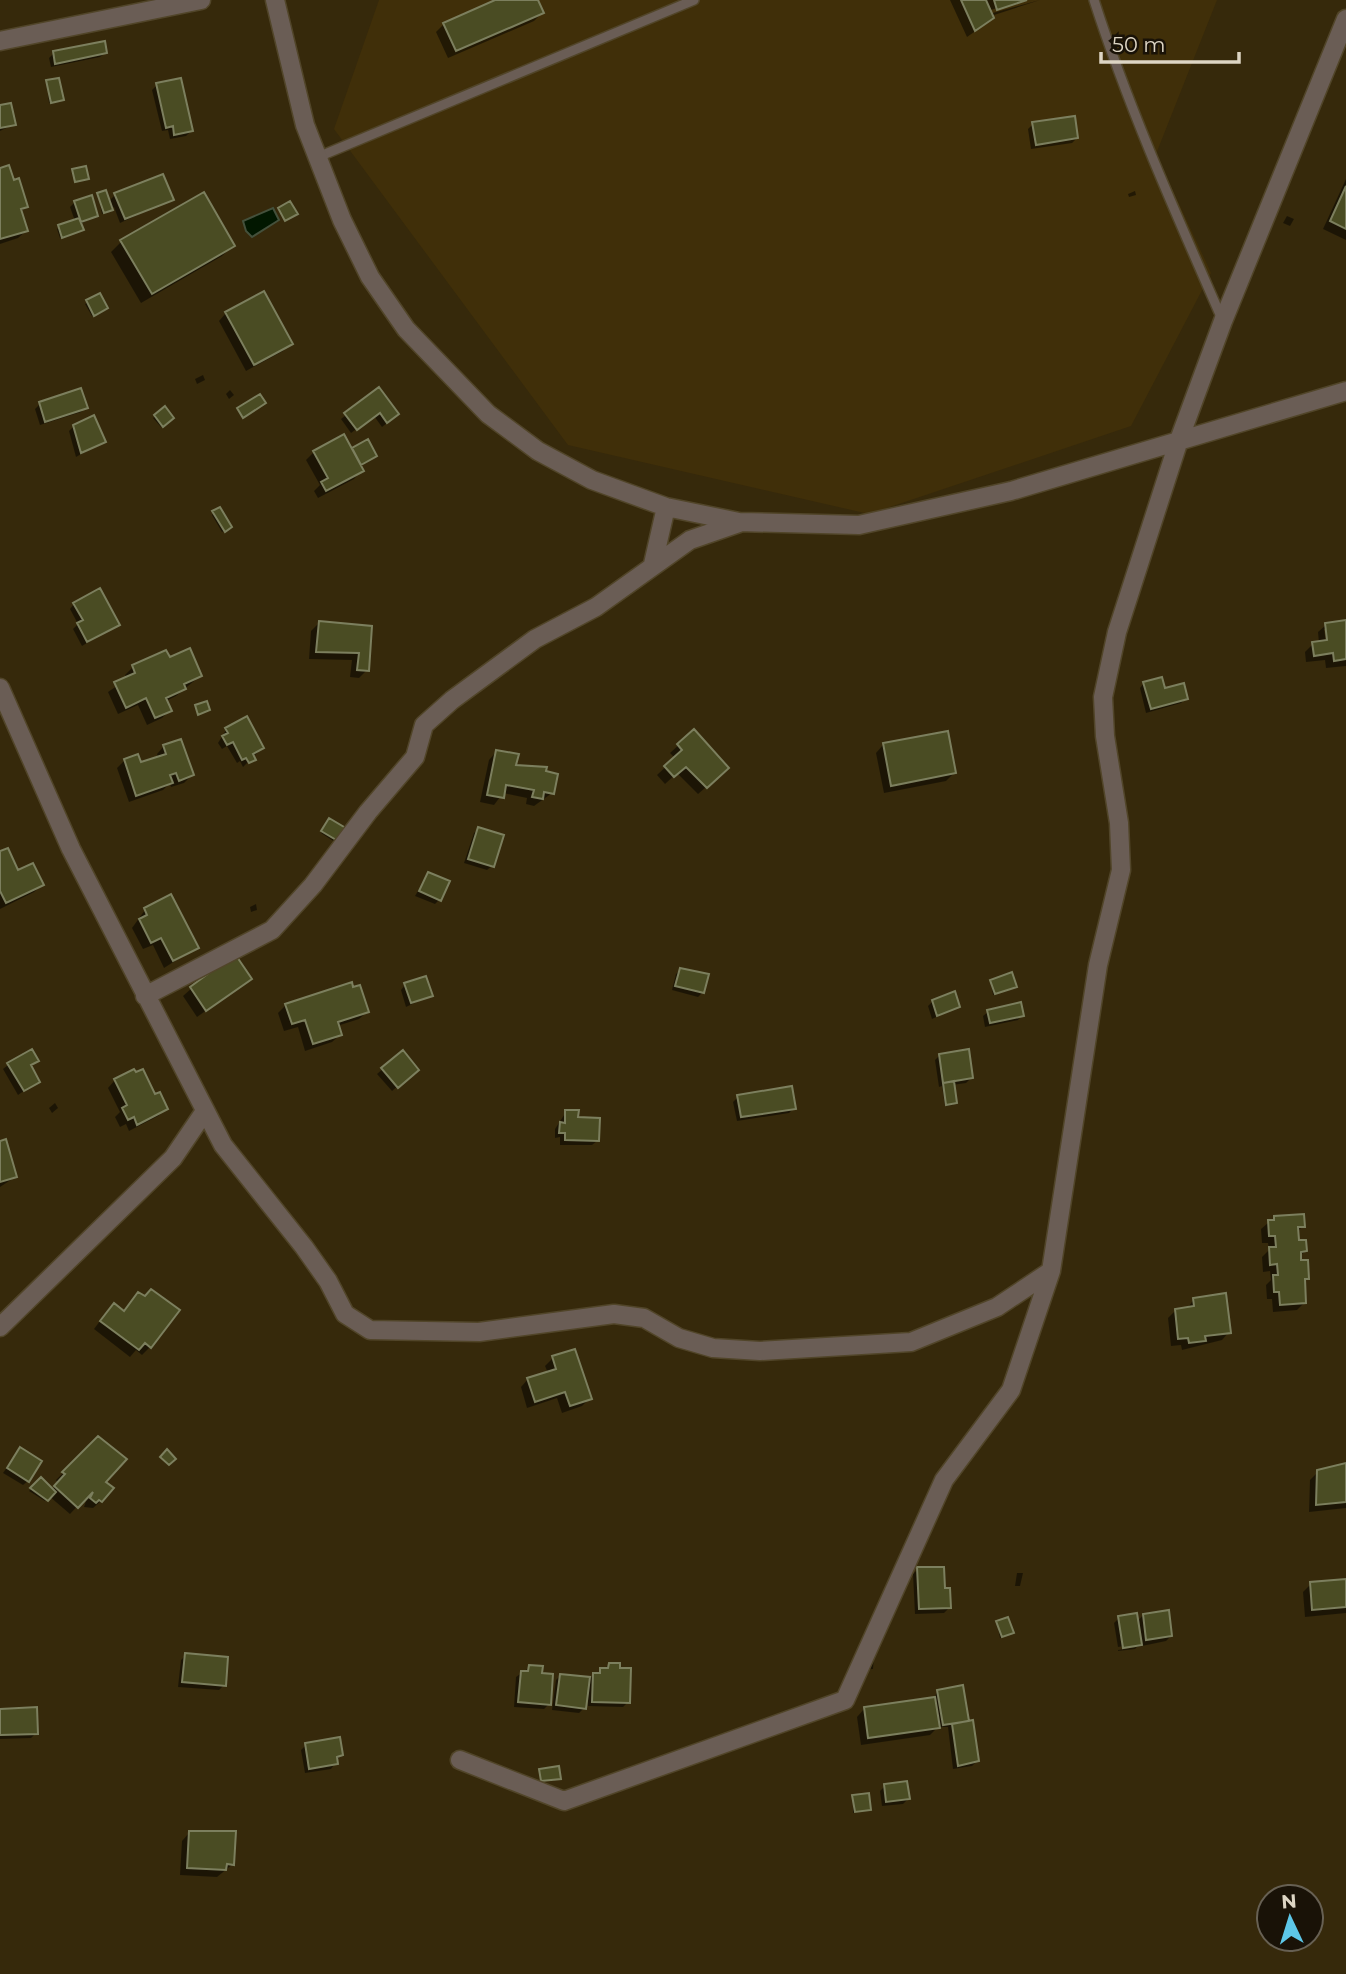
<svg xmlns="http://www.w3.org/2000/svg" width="1346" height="1974" viewBox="0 0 1346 1974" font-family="Montserrat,sans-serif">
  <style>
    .built { fill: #402f09 }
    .water { fill: #021700; stroke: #44503b; stroke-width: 2 }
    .shadow { fill: #0007; fill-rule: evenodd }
    .building { fill: #4a4c23; stroke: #7c7f5e; stroke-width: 2 }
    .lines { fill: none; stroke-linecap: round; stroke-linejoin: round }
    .service-casing { stroke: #514529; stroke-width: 12 }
    .minor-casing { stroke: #514529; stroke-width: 21 }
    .service { stroke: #6a5d55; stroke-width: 9 }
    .minor { stroke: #6a5d55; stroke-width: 18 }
  </style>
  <rect width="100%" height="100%" fill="#36290b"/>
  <path class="built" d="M379,0H1217L1156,154L1211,273L1131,426L869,514L568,445L334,129Z"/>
  <path class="water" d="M273,208L279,220L252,237L246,231L243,221Z"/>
  <path class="shadow" d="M500,0H536L542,13L534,21L448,58L436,32L444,24Z
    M950,0H1021L988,11L989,14L1040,0L991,16L984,25L967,37Z
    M54,53H105L100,57L51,67L49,58Z
    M47,82L62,99L60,101L49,103Z
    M157,85L191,131L186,136L170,139L168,130L162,131L152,90Z
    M0,107L14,124L0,131Z
    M1033,124L1077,138L1072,143L1031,149L1028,129Z
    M0,169L26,207L20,212L26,231L18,238L0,244Z
    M1346,179V240L1323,229Z
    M1135,191L1136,195L1129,197L1128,194Z
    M98,194L108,202L115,195L172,199L120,223L114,207L102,214Z
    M75,202L96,216L80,224V232L60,238L57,229L75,221L70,207Z
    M1287,216L1294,219L1290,226L1283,223Z
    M121,242L233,245L222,256L141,303L111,252Z
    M99,295L104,310L92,316L85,304Z
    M226,313L291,343L283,351L246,371L219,321Z
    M203,375L205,380L197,384L195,379Z
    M379,389L392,419L382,427L374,416L351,433L341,419Z
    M230,390L234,395L229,399L226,394Z
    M40,404L86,407L81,412L40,425L35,409Z
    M165,409L172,418L161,427L153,418Z
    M74,426L104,441L76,457L69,431Z
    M353,449L373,457L359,466L361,471L354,479L318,498L314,491L320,485L306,460L314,452Z
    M214,513L228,529L222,532L212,515Z
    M74,604L118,624L82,646L73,629L78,624L70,609Z
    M1346,622V666L1326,668L1325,660L1306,662L1305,652L1313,644L1319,643L1318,632L1326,625ZM1324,629H1327L1330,649H1327Z
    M319,623L370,628L367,670L359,678L350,677L352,660L309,659L311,631Z
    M133,667L200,676L176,696L166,701L170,710L162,718L147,725L138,705L118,714L108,692L127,679L125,675Z
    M1144,683L1164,690L1186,698L1181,703L1146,713L1140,688Z
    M247,719L262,748L243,767L240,761L237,763L227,746L222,749L218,743L226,730Z
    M694,731L719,776L698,794L677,773L665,784L657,775L675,758L670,753Z
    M883,745L954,773L946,781L884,793L876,753Z
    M164,746L192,775L184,783L171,787L170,783L163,790L129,802L117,768L125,760L140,765L158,758L157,754Z
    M496,752L514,767L552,793L534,806L526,804L527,798L503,793L494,805L480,802L489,760Z
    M327,822L346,830L335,842L321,833Z
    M479,828L492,866L487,870L464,863L474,833Z
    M0,853L17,873L42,885L34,892L0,909Z
    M428,874L439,900L435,904L415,896Z
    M256,904L257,910L251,912L250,907Z
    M145,910L197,947L164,968L153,945L143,949L132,928Z
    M207,968L250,979L197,1017L183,996L202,979L200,976Z
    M680,970L703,992L698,997L672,990L676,974Z
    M991,981L1013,988L993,995Z
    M405,985L431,995L406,1007L401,990Z
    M933,1001L958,1007L932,1019L928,1006Z
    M286,1005L367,1012L359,1019L337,1026L340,1035L332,1042L305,1051L298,1027L284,1031L278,1013Z
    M988,1012L1022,1015L1018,1020L985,1027L983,1016Z
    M402,1052L412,1074L392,1091L377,1074Z
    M940,1055L971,1078L966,1083L952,1085L953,1105L945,1106L942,1086L939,1087L935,1060Z
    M37,1060L30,1067L38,1081L18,1095L3,1069L8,1065Z
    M115,1080L155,1097L166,1109L158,1116L129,1131L126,1124L120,1127L115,1117L120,1112L108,1088Z
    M738,1097L794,1108L789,1113L737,1121L733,1102Z
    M55,1103L58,1108L52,1113L49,1108Z
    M566,1112L597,1141L592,1145H560V1137L555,1138V1129Z
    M0,1143L15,1177L0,1187Z
    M1275,1217L1303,1226L1297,1232L1298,1242L1305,1251L1299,1257L1308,1278L1303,1283L1305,1302L1297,1310L1273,1312L1272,1299H1267L1266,1285L1271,1280L1270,1271L1263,1272L1262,1257L1269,1250L1268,1243H1262L1261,1229Z
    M139,1294L150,1347L142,1355L136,1350L130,1357L94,1329L106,1313L123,1312Z
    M1194,1299L1229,1332L1222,1340L1182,1350L1181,1345L1171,1346L1168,1318L1176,1310L1187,1309Z
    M553,1358L590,1398L582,1406L562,1413L557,1398L527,1408L521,1387L528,1379L548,1373L545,1366Z
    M98,1438L104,1482L101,1501L93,1508L84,1507L88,1495L70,1514L49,1496L45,1501L29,1491L41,1479L52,1490L58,1483L56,1480Z
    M20,1449L28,1481L23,1485L3,1473Z
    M1346,1465V1508L1309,1512L1310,1480L1318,1472Z
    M918,1569L943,1590L949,1608L944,1613L915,1614L913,1574Z
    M1017,1573H1023L1020,1586H1015Z
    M1346,1581V1613L1305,1617L1303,1592L1311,1584Z
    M1143,1615L1171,1636L1166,1641L1137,1647V1644L1118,1647L1114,1623L1119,1618L1137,1622Z
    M997,1622L1012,1633L1000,1638Z
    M1137,1647L1135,1649L1118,1651V1650Z
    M874,1654L873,1669L853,1670L854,1656Z
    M186,1655L224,1685L219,1690L178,1687L181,1660Z
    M609,1665L628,1702L623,1707L588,1706V1696L586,1695L584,1708L579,1713L552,1710L556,1680L560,1676L589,1679Z
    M530,1667L540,1674L549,1704L544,1709L514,1707L516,1677Z
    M961,1687L977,1761L972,1766L953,1769L948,1727H938L930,1735L861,1745L857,1717L864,1709L933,1699L938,1691Z
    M0,1711L36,1733L31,1738L0,1739Z
    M306,1745L341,1755L331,1769L305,1773L301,1750Z
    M540,1771L559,1778L540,1782Z
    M885,1786L908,1799L903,1804L882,1806L880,1791Z
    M853,1797L870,1809L853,1813Z
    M189,1833L233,1864L217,1877L180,1875L182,1841Z"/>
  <path class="building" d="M495,0H538L544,13L456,51L443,23Z
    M961,0H986L994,18L975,31Z
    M994,0H1027L997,10Z
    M105,41L107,53L55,64L53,51Z
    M59,78L64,100L51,103L46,80Z
    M181,78L193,131L174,135L173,126L166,128L156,83Z
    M11,103L16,125L0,128V105Z
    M1075,116L1078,138L1036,145L1032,122Z
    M9,165L14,180L19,178L28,207L21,209L28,231L0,239V168Z
    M86,166L89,179L75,182L72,169Z
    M163,174L174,200L125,219L114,193Z
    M1346,186V229L1330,221Z
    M106,190L113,210L104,213L97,193Z
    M204,192L235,246L152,294L120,240Z
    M92,195L98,216L81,222L74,201Z
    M290,201L298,214L285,221L278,208Z
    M79,218L84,230L62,238L58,225Z
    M264,291L293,344L254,365L225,312Z
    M100,293L108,308L94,316L86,300Z
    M379,387L399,414L387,423L380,413L357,430L344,413Z
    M81,388L88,408L45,422L39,402Z
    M260,394L266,403L243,418L237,408Z
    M165,406L174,418L163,427L154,415Z
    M94,415L106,442L81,453L73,425Z
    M344,434L364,471L326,491L321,482L328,478L313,451Z
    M368,439L377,456L361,465L352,448Z
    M220,507L232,527L225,532L212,511Z
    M100,588L120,625L87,642L77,623L83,620L73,603Z
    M1346,620V659L1334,661L1333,653L1314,656L1312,642L1327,640L1325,623Z
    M319,621L372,626L369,671L357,670L359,653L316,652Z
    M190,648L202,676L184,684L186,689L166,698L172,711L155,718L146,698L126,708L114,682L135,673L132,665L166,650L170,657Z
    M1162,677L1165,688L1184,683L1188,699L1151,709L1143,682Z
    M207,701L210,710L198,715L195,705Z
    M247,716L264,748L253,754L256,760L249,763L246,758L242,760L233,742L227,745L222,736L228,733L225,728Z
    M694,729L729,768L707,788L686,767L674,777L664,766L682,750L677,744Z
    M948,731L956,773L891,786L883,743Z
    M181,739L194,775L179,781L176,773L170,775L173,783L136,796L124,759L138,754L141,762L166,754L163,745Z
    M496,750L519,754L516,765L547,767L546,771L558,774L554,794L544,792L543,799L532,797L534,790L506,785L504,798L487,795Z
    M329,818L349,830L338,841L321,831Z
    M478,827L504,835L494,867L468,859Z
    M8,848L18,870L33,863L44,885L6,903L0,891V851Z
    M428,872L450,881L441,901L419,891Z
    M171,894L199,948L173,961L161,938L151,943L139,919L147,915L144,908Z
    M235,954L252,979L206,1011L190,987Z
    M680,968L709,974L704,993L675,986Z
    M1012,972L1017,987L995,994L990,980Z
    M426,976L433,996L411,1003L404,983Z
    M352,982L353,987L360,985L369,1012L338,1022L342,1035L313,1044L305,1020L292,1024L285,1004Z
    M955,991L960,1007L937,1016L932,1000Z
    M1021,1002L1024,1016L990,1023L987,1010Z
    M32,1049L39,1061L31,1065L40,1082L24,1091L7,1063Z
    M969,1049L973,1078L943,1083L939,1054Z
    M403,1050L419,1070L398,1088L381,1068Z
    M134,1069L136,1072L143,1069L155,1094L160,1092L168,1109L137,1125L134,1117L128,1120L122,1108L127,1105L114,1079Z
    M954,1081L957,1103L946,1105L943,1083Z
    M792,1086L796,1109L741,1117L737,1095Z
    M565,1110H579L578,1117L600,1118L599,1141L565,1140V1133H559L560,1122L565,1123Z
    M6,1139L17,1177L0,1182V1141Z
    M1304,1214L1305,1227H1298L1299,1240H1306L1307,1251L1301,1252V1260H1308L1309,1279H1305L1306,1303L1280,1305L1279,1292H1274L1273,1275H1278L1277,1264L1270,1265L1269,1247H1276L1275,1236H1269L1268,1220H1274V1216Z
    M151,1289L180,1310L151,1348L145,1343L139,1350L100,1321L114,1303L124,1311L138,1292L145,1296Z
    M1226,1293L1231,1333L1205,1336L1206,1341L1189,1343L1188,1338L1178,1339L1175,1309L1194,1306L1193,1298Z
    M575,1349L592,1399L570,1406L565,1392L535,1402L527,1378L556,1369L552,1356Z
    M98,1436L127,1459L106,1482L114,1488L102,1502L99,1500L96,1503L90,1498L93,1492L78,1508L54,1486L65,1474L62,1472Z
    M20,1447L42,1461L29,1482L7,1468Z
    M167,1449L176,1459L169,1465L160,1457Z
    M1346,1463V1502L1316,1505L1317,1470Z
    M41,1477L56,1492L48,1501L30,1488Z
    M917,1567H944L945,1588H950L951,1608L919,1609Z
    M1346,1579V1607L1312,1610L1310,1582Z
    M1169,1610L1172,1636L1146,1640L1143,1614Z
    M1137,1613L1142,1645L1123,1648L1118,1616Z
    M1008,1617L1014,1633L1002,1637L996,1621Z
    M185,1653L228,1657L226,1686L182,1682Z
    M609,1663H620V1668H631L630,1703L592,1702L593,1673H600V1668H608Z
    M529,1665L543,1666L542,1673L553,1674L551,1705L518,1702L521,1671H528Z
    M560,1674L590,1677L586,1709L556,1705Z
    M963,1685L969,1721L943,1725L937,1690Z
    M935,1697L940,1728L868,1738L864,1707Z
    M37,1707L38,1734L0,1735V1709Z
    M973,1720L979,1761L958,1766L952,1724Z
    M340,1737L343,1755L337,1757L338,1764L309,1769L305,1743Z
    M559,1766L561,1779L541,1781L539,1769Z
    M907,1781L910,1799L886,1802L884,1784Z
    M869,1793L871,1810L855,1812L852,1795Z
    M189,1831H236L234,1865L227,1864L226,1870L187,1868Z"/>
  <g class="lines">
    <g class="service-casing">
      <path id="service" d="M1094,0C1129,109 1176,214 1222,319
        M318,157L694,0"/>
    </g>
    <g class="minor-casing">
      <path id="minor" d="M275,0L305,125L342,220L370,277L406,329L488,414L538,451L592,480L666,507L739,522L859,525L1011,491L1346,391
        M0,41L201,0
        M653,564L666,507
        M0,688L71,849L223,1145L304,1247L328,1281L345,1314L370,1330L479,1332L614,1314L644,1318L679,1338L713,1348L760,1351L911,1342L997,1307L1051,1271
        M145,996L272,930L313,885L368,812L415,757L424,725L452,700L535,639L596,607L690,540L739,523
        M0,1327L173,1158L205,1111
        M460,1760L564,1801L845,1700L944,1480L1011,1390L1051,1271L1098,965L1121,870L1119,823L1105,736L1103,697L1117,632L1179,440L1223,321L1346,19"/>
    </g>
    <use href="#service" class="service"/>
    <use href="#minor" class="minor"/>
  </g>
  <g transform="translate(1290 1918) rotate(356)"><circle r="33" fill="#191207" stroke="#676053" stroke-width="2"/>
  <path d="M0-5L12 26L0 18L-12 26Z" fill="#5dc7e8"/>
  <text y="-10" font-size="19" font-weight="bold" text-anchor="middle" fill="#ddd5c4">N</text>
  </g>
  <path d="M1101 52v10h138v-10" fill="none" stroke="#ddd5c4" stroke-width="3.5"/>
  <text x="1112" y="52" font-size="21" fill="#ddd5c4" stroke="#191207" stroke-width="5" paint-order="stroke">50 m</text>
</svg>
